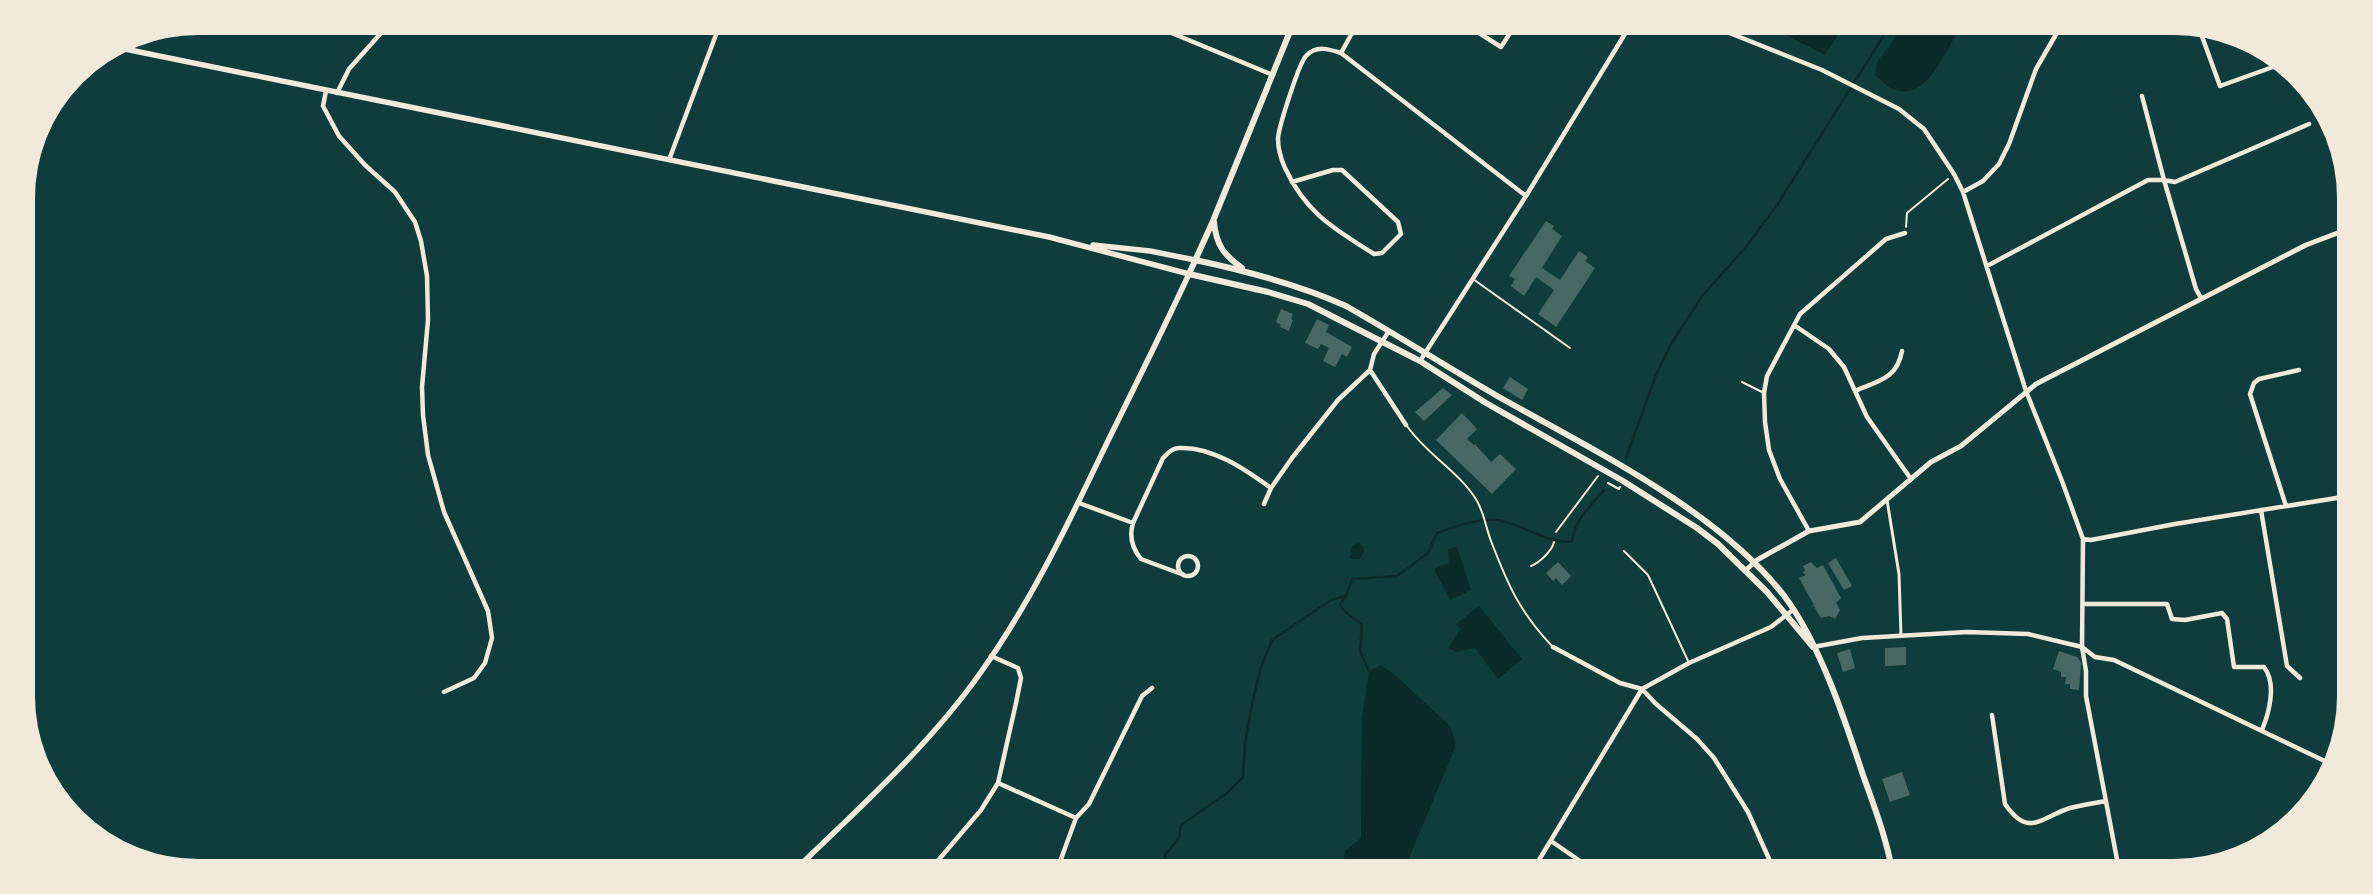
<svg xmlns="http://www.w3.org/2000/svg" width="2373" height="894" viewBox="0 0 2373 894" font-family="Barlow,sans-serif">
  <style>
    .water { fill: #0a2a2b }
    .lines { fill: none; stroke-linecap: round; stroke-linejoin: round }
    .stream { stroke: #0a2a2b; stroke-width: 2.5 }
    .building { fill: #486865 }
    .path { stroke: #f1e9da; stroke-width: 2 }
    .service { stroke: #f1e9da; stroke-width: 2 }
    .pedestrian { stroke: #f1e9da; stroke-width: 3 }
    .minor { stroke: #f1e9da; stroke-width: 4.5 }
    .tertiary { stroke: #f1e9da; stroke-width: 5 }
    .secondary { stroke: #f1e9da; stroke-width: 5.5 }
    .primary { stroke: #f1e9da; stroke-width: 6 }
    .rim { fill: none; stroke: #f1e9da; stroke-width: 6 }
  </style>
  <rect width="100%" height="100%" fill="#0f3d3e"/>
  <path class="water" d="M1783,24H1845L1825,55L1782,33Z
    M1905,24H1947L1955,37C1941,59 1925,102 1893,89C1887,87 1880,79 1875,75L1877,62Z
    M1358,543L1364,546V552L1359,559H1350L1352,546Z
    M1457,547L1471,590L1450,600L1434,569L1449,563L1448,549Z
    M1479,606L1522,659L1498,679L1475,648L1457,652L1448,648L1460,630L1456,624Z
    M1381,665L1396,676L1450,726L1455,739V748L1404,870H1328L1343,867L1345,851L1361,838L1362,718L1369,671Z"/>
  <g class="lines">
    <path class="stream" d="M1626,458L1656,375L1671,344L1703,295L1746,247L1777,205L1891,24
      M1346,597L1340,604C1343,614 1355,617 1362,625L1360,651L1369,671
      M1168,870L1165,855L1179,838L1181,825L1227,793L1243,777L1245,743L1252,704L1261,667L1272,640L1331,600L1346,596L1352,579L1397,576L1428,553L1437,533C1457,526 1477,518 1498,520C1519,523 1553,546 1572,541C1575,520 1590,506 1604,490"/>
  </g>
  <path class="building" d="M1546,221L1554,226L1552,229L1562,236L1542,268L1560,280L1579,251L1588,257L1585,261L1595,268L1556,327L1538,314L1554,290L1536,277L1524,296L1511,286L1515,279L1509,276Z
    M1281,309L1293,314L1291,319L1293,320L1289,331L1280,327L1281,325L1276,322Z
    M1317,319L1329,325L1326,332L1352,347L1347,357L1342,354L1335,367L1323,361L1329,348L1321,344L1318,349L1305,343Z
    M1510,377L1528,389L1522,400L1503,388Z
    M1443,388L1452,395L1424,421L1415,412Z
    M1462,413L1477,429L1467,439L1474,445L1475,444L1491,462L1500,454L1516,469L1492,494L1436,440Z
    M1836,558L1852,586L1844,590L1828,563Z
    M1558,562L1571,576L1562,585L1556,578L1553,581L1546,573Z
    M1811,562L1817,568L1823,565L1841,598L1836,603L1840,610L1835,619L1829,616L1821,618L1814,606L1810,607L1814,605L1799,578L1806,575L1803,573L1805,570L1803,566Z
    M1906,647V665L1885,666V648Z
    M1850,649L1855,668L1843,672L1837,653Z
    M2059,651L2077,657L2081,663L2079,690L2070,689V684H2065L2066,677H2061V672L2053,669Z
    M1902,772L1910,795L1890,802L1882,779Z"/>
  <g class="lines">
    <path class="path" d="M1906,227L1907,213L1948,179
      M1608,483L1619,489L1620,487
      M1556,532L1598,476
      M1531,566C1539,563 1552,551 1554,542"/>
    <path class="service" d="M1473,279L1570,348
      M1742,382L1764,393
      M1407,426C1427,455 1459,471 1477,501C1484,513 1486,528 1491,541C1508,585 1519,611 1552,646
      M1624,551L1648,575L1689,663"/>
    <path class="pedestrian" d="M1887,500L1899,574L1901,636"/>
    <path class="minor" d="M1150,24L1273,75
      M1465,24L1501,47L1516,24
      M1707,24L1822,70L1899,109L1924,129L1954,174L1963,192L2026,391L2062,481L2083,539L2082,647L2086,671V696L2119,870
      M2199,28L2220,86L2284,63
      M1341,53L1357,24
      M326,91L323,106L339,136L365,165L395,192L415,222L421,241L427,276L428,320L422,387L423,415L428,455L444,512L488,611L492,638L485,663L474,678L444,692
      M337,93L349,69L389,24
      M669,160L720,24
      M1292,182L1333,170H1342L1398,222L1401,234L1382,253L1374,254C1333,228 1306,213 1285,168C1281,159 1278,149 1278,139C1278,129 1299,63 1306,56C1316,45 1329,49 1341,53L1526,196
      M1963,192L1983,181L1999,164L2009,144L2036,69L2062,24
      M1987,266L2148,180H2164L2142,96
      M2201,298L2196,289L2164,180L2175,182L2309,124
      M1794,325L1829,349L1844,367L1867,417L1911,479
      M1420,361L1526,196L1631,24
      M1370,370L1406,425
      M1855,391C1878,381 1897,379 1902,351
      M1079,503L1133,523L1163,458C1168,453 1172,448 1179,448C1212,446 1246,470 1271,488
      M1264,504L1271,488L1292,458L1338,400L1370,370L1374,354L1389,331
      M2286,506L2250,394L2254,383L2259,379L2299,370
      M2261,510L2287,666L2300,678
      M1133,523C1129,536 1132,548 1141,559L1184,575
      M1809,531L1780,479L1769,450L1765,422L1764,393L1767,376L1800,314L1886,239L1905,233
      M2083,539L2091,540L2175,524L2349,496
      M1178 566a10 10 0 1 1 20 0a10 10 0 1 1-20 0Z
      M2083,604H2167L2172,619L2185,620L2222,613L2227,619L2234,667H2264C2277,684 2269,713 2262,730
      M1553,647L1620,683L1642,689L1655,703L1697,739L1714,758L1748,812L1774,870
      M1813,647L1862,638L1967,632L2028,634L2082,647L2095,657L2114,660L2333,765
      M1992,715L2005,804C2029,839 2041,817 2070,808C2082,805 2094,803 2106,801
      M998,783L1076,818L1089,804L1142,696L1152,688
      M1551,841L1593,870
      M930,870L981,810L998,783L1016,703L1021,678L1018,668L991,656
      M1057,870L1076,818
      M1533,870L1642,689L1689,663L1771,627L1794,609"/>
    <path class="tertiary" d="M1746,570L1757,560L1809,531L1860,522L1931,462L1961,446L2036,384L2306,245L2348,229"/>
    <path class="secondary" d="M115,47L1049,237L1189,274C1162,332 1133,390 1105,447C1068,524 1031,602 981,672C929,746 860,807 795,870
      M1093,245L1150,251L1195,260"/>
    <path class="primary" d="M1293,24L1213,221L1189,274L1268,292L1308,304L1420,361L1486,403L1623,481L1697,528L1718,544L1767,592L1813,647
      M1214,222C1216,245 1224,255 1242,268
      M1195,260C1247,271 1297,284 1346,306C1397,335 1447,367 1499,397C1593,450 1719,511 1785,597C1820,644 1845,720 1863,775C1874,806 1886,837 1892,870"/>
  </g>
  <path d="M0 0H2373V894H0ZM198 32H2174A166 166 0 0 1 2340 198V696A166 166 0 0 1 2174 862H198A166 166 0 0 1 32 696V198A166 166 0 0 1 198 32Z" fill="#f1e9da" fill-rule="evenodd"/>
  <path class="rim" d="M198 32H2174A166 166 0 0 1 2340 198V696A166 166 0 0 1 2174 862H198A166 166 0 0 1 32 696V198A166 166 0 0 1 198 32Z"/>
</svg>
